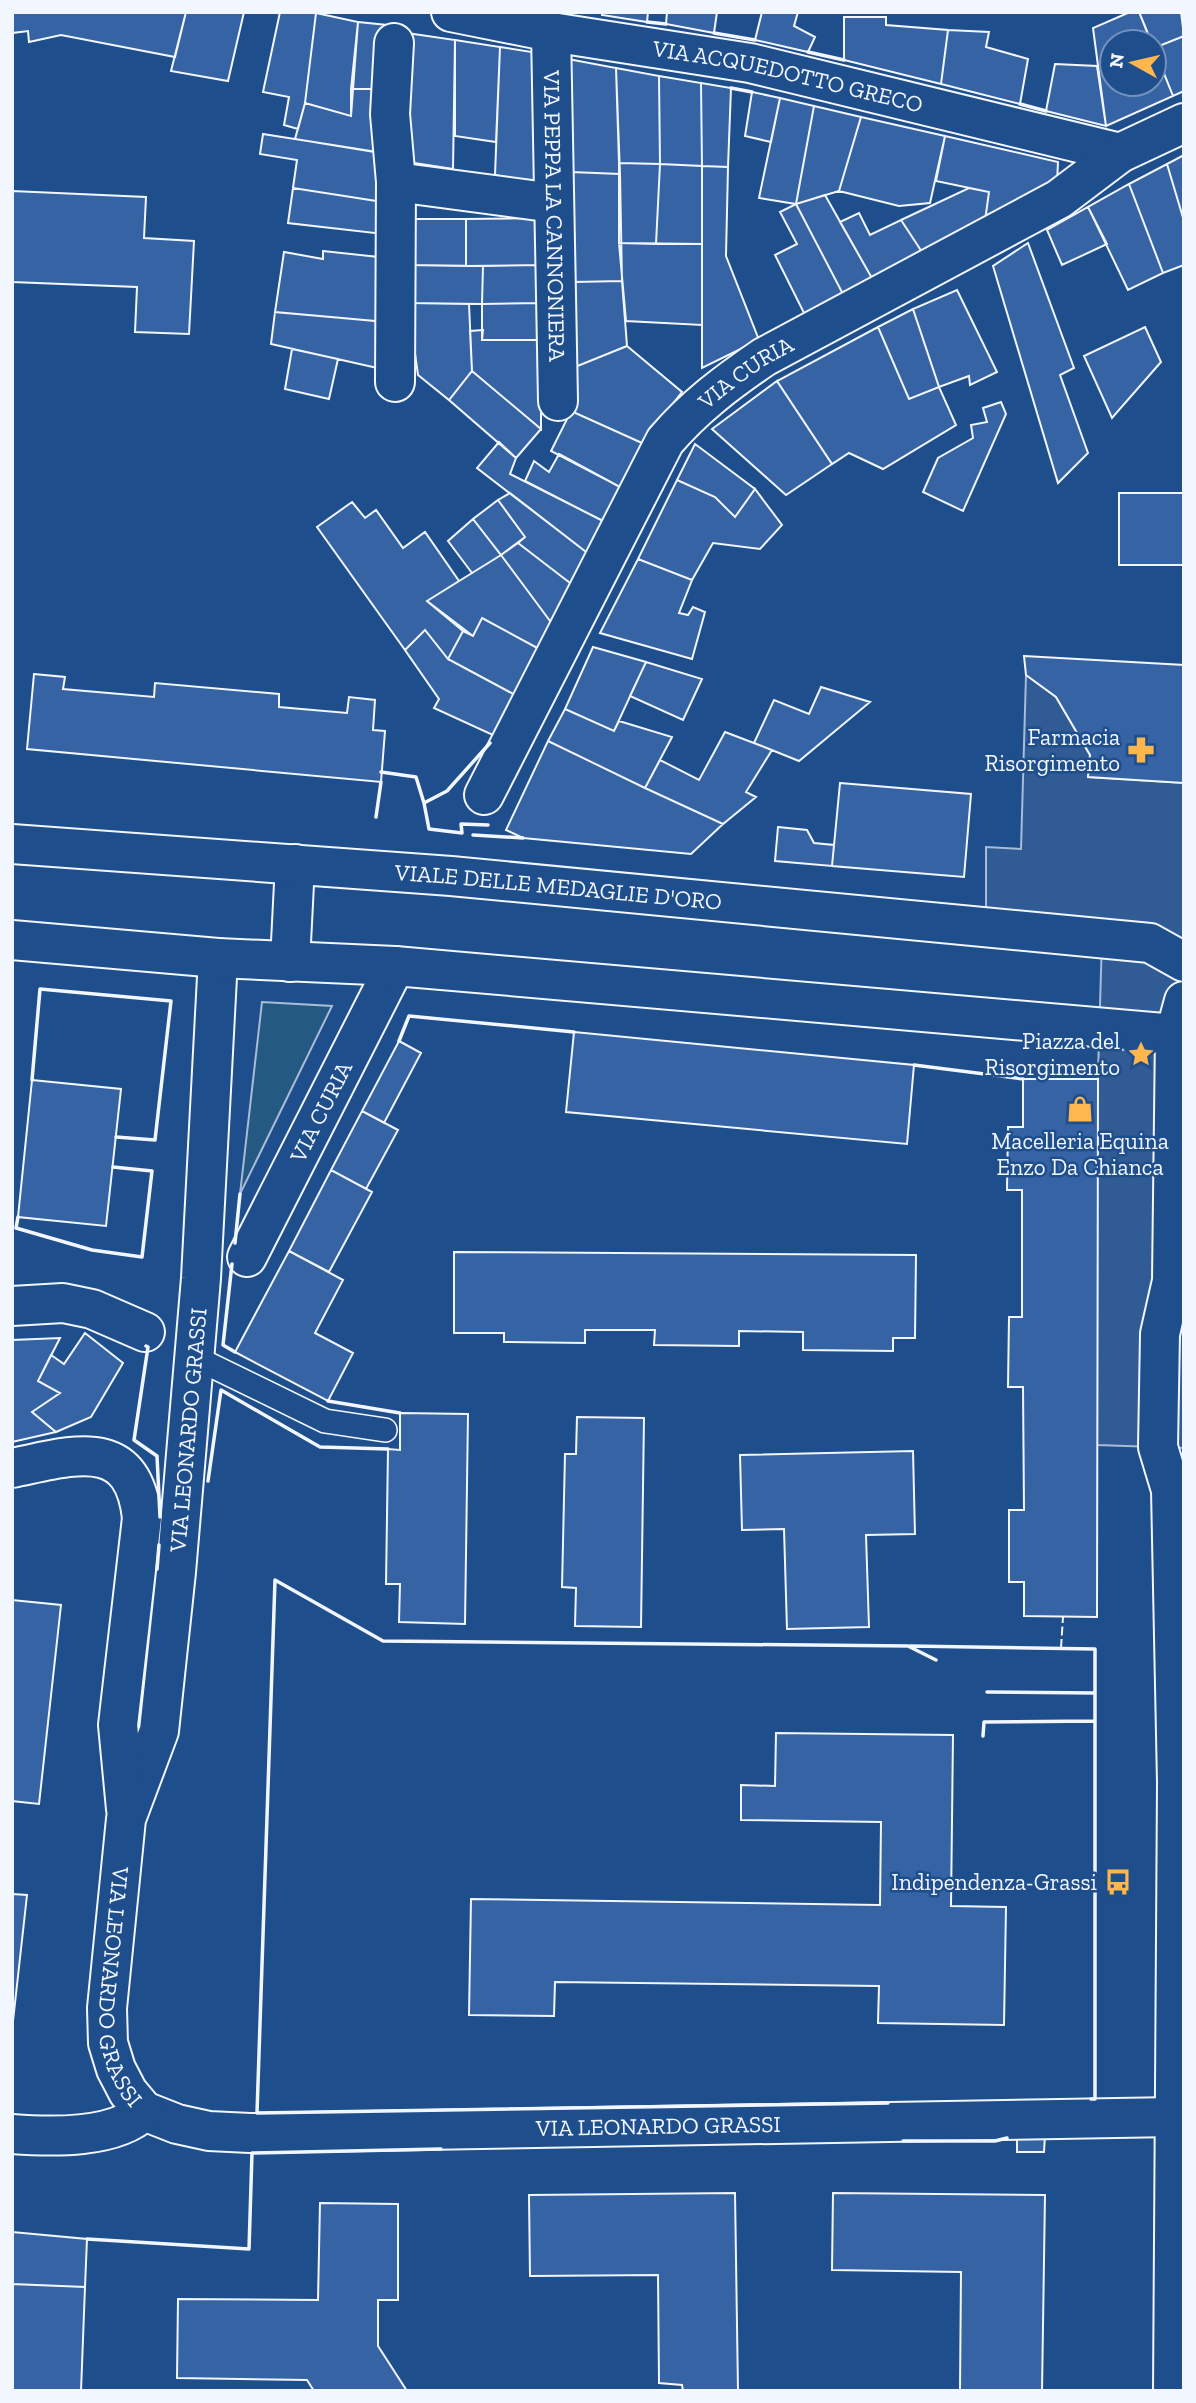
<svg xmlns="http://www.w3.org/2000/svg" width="1196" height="2403" viewBox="0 0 1196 2403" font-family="'Zilla Slab',serif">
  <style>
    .green { fill: #245a82; stroke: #a8bbd7; stroke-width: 2 }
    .parking { fill: #305b95; stroke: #a8bbd7; stroke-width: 2 }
    .building { fill: #3563a3; stroke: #f2f6ff; stroke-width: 2 }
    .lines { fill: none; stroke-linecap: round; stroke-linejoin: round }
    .lane-casing { stroke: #f2f6ff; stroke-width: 26 }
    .street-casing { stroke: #f2f6ff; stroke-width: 42 }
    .secondary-casing { stroke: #f2f6ff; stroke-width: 42 }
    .primary-casing { stroke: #f2f6ff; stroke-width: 42 }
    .lane { stroke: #1f4e8c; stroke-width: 23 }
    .street { stroke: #1f4e8c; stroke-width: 38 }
    .secondary { stroke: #1f4e8c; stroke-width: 38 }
    .primary { stroke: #1f4e8c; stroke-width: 38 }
    .fence { stroke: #f2f6ff; stroke-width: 2; stroke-dasharray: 9 3.5; stroke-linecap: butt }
    .wall { stroke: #f2f6ff; stroke-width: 3.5 }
    .labels { text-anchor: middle; stroke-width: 5; stroke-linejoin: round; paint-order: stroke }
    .street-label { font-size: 23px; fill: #f2f6ff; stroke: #1f4e8c }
    .poi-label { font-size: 23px; fill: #f2f6ff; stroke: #1f4e8c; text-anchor: end }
  </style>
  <rect width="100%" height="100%" fill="#1f4e8c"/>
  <path class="green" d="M262,1002L332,1006L240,1194Z"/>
  <path class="parking" d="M1026,675L1056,697L1090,755L1088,777L1184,783V1448L1097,1445V1107L1102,938L986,927V847L1021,849Z"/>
  <path class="building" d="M12,12H186L175,57L61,35L29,42L28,31L12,33Z
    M186,12H244L228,81L171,71Z
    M280,12L316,13L305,103L298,129L284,125L289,97L263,92Z
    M602,12H648L647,22L602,15Z
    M667,12H717L714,33L666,24Z
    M762,12H798L794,26L815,37L808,52L755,40Z
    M1130,12H1139L1151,42H1112V84H1154V49L1173,96L1106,126L1093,28Z
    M1139,12H1181L1184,36L1154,48Z
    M316,13L358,22L351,116L305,103Z
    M844,17H886V25L948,30L941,84L844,60Z
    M358,22L387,25L381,89H351Z
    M948,30L989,32L986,47L1028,59L1020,104L941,84Z
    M407,33L455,40L453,169L408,162Z
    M1184,36V91L1173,96L1154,48Z
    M455,40L500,47L496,142L455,136Z
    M500,47L538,53L539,183L495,175Z
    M568,59L616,68L620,174L571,172Z
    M1055,64L1097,66L1106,126L1046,111Z
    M616,68L659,76L660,164L619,163Z
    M659,76L701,83L702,166L660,164Z
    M701,83L731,88L728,167L702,166Z
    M351,89H381L375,152L295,139L305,103L351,116Z
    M752,92L780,98L771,142L745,136Z
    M780,98L814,106L796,204L759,198Z
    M814,106L861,117L839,191L796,204Z
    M861,117L945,136L930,203L899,206L839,191Z
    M263,134L384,153L383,202L293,188L297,160L260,154Z
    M945,136L1058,162L1057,183L985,221L989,192L936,181Z
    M1184,155V221L1167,164Z
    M619,163L660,164L656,244L619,243Z
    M660,164L702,166V244H656Z
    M1167,164L1184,221V265L1163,273L1129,184Z
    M702,166L728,167L726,256L759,340L702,368Z
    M571,172L620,174L622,281L574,282Z
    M1129,184L1163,273L1128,290L1088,207Z
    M293,188L383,202V234L288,223Z
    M969,188L989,192L985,221L924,255L901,220Z
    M12,191L146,197L144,238L194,241L189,334L135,332L137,287L12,282Z
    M825,195L873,280L844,296L796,204Z
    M796,204L844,296L805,315L775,255L797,244L780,212Z
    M1088,207L1107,244L1062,265L1047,230Z
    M859,213L870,235L901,220L924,255L873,280L840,222Z
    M541,218V265L466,266V219Z
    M409,219H466V266L408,265Z
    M619,243L702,244V325L626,321Z
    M1028,243L1074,368L1060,375L1088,453L1058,483L993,266Z
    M323,251L388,258L386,322L275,312L284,252L323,259Z
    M408,265L483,266L482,304L408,303Z
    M541,265V303L482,304L483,266Z
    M622,281L627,346L575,367L574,282Z
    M957,290L997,372L970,385L969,376L939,387L913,309Z
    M408,303L469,304L472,371L449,400L418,375Z
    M541,303V340H482V304Z
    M913,309L939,387L909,399L878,327Z
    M275,312L386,322V370L271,344Z
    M878,327L909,399L939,387L956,425L883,469L849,453L832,464L777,381Z
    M1145,327L1161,362L1112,418L1084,356Z
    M483,330L482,340H541V429L472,371L470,331Z
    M627,346L682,392L642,443L571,411L575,367Z
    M292,349L338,359L329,399L285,389Z
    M472,371L541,429L516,458L449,400Z
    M777,381L832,464L786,495L712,429Z
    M1001,402L1006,414L963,511L923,492L938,458L973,438L971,425L987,422L983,408Z
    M571,411L642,443L620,487L551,451Z
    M499,442L516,458L510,474L605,522L590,555L477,468Z
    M695,444L755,489L735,517L715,497L677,480Z
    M559,454L620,487L605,522L525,481L534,461L549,472Z
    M677,480L715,497L735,517L755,489L782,525L760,549L713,543L692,580L638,559Z
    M510,493L590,555L574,586L518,543L525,537L498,500Z
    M1119,493H1184V565H1119Z
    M498,500L525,537L501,555L473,519Z
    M352,502L365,518L376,510L403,548L425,532L459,581L427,601L463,631L448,659L425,630L405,650L317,527Z
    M473,519L501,555L472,573L448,541Z
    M518,543L574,586L553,625L501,555Z
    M501,555L553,625L541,650L482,618L473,636L427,601Z
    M638,559L692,580L679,613L688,615L693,607L705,612L692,659L600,633Z
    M482,618L541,650L517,696L448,659L463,631L473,636Z
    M425,630L448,659L517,696L495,736L434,708L439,699L405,650Z
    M593,647L646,662L614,731L565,709Z
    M1024,656L1184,665V783L1088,777L1090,755L1056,697L1026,675Z
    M646,662L702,679L683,720L630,696Z
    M34,674L65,677L63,689L154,697L155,683L279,694V707L347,713L349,697L375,700L373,730L385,731L381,782L27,749Z
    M821,687L870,702L799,761L754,743L774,700L809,714Z
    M565,709L614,731L619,721L672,737L645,788L548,741Z
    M725,732L772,750L746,792L756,797L723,824L645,788L660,760L699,780Z
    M548,741L645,788L723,824L691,854L523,838L506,830Z
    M840,783L971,794L964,877L832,866Z
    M778,827L807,830L814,843L834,845L832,866L775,861Z
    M574,1032L914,1065L907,1144L566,1112Z
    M399,1041L421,1053L384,1123L362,1111Z
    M1023,1079H1098L1097,1617L1024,1616V1582H1009V1510H1024L1023,1387H1008L1009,1317H1022V1190H1007L1008,1127H1023Z
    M32,1080L121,1089L106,1226L18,1217Z
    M362,1111L398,1130L366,1189L331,1170Z
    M331,1170L372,1192L329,1272L289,1251Z
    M289,1251L343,1280L315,1333L353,1353L328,1401L235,1352Z
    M454,1252L916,1255L915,1338H893V1351L803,1350V1332L739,1331V1346L654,1345L655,1330H585V1343L504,1342V1333H454Z
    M85,1333L123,1363L91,1417L56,1432L32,1412L60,1393L38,1381L51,1355L64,1364Z
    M60,1338L38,1381L60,1393L32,1412L56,1432L12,1442V1340Z
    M400,1413L468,1414L465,1624L399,1622L400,1584H386L388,1449L400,1450Z
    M577,1417L644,1418L641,1627L575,1626L576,1588L562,1587L565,1454H576Z
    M913,1451L915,1534L866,1535L869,1627L787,1629L784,1529L742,1530L740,1455Z
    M12,1600L61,1605L39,1804L12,1801Z
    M776,1733L953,1735L951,1906L1006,1907L1004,2025L878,2023L879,1986L555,1982L554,2016L469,2015L471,1899L880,1905L881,1822L741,1820V1785L775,1786Z
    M12,1894L27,1895L12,2030Z
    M1017,2135H1045L1044,2152H1017Z
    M735,2193L738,2391H683L682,2385L659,2383L658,2275L530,2276L529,2195Z
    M833,2193L1045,2195L1042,2391H960L961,2272L832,2270Z
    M320,2203L398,2204V2300H378V2346L407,2391H314L307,2380L177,2378L178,2299L318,2300Z
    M12,2232L87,2239L85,2287L12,2284Z
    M12,2284L85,2287L81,2391H12Z"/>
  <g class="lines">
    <g class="lane-casing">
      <path id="lane" d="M194,1357L325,1421L385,1430"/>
    </g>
    <g class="street-casing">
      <g id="street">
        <path id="s1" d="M451,12L551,32L750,63L1120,153"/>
        <path id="s2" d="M551,32L558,401"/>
        <path d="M394,43L390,114L396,182L395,382"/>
        <path d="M396,182L554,203"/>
        <path id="s3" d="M484,795L665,441C694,407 726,383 764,357L1059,199L1120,153L1184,123"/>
        <path id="s4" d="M218,958L201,1278L176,1572L159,1731L126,1819L107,2008L108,2043L116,2069L128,2092L144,2111L177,2124L209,2131L250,2133L1174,2117"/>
        <path d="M290,962L295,864"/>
        <path id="s5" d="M247,1257L395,966"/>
        <path d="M12,1306L63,1303L92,1309L145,1332"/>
        <path d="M12,1468C72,1456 133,1434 142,1518L118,1725L126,1809"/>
        <path d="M12,2134C52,2137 115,2139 144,2111"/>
      </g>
    </g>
    <g class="secondary-casing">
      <g id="secondary">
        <path id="s6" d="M12,844L451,876L1150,943L1184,962"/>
        <path d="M12,940L218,958L395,966L1175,1034"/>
      </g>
    </g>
    <g class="primary-casing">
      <path id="primary" d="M1173,2391L1177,1783L1171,1490L1158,1447L1160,1334L1172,1281L1175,1034L1184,1001"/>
    </g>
    <use href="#lane" class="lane"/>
    <use href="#street" class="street"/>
    <use href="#secondary" class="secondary"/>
    <use href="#primary" class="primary"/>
    <path class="fence" d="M1061,1648L1063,1617"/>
    <path class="wall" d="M647,22L666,24
      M714,33L755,40
      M808,52L844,60
      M731,88L752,92
      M1020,104L1046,111
      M381,772L416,777L424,803
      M376,817L381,782
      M488,825L461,824L462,833L429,829L424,803L447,791L490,743
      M473,835L523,838
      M399,1041L409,1016L574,1032
      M914,1065L1023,1079
      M32,1080L40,989L171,1001L155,1140L116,1137
      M18,1217L16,1228L92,1250L142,1257L152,1171L113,1167
      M235,1243L240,1194
      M232,1264L223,1345L235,1352
      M146,1346L148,1347L134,1440L157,1456L160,1517
      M328,1401L400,1413
      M208,1481L221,1390L320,1447L388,1449
      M157,1569L159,1545
      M910,1646L1095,1649V1693L987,1692
      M1095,1693V1721
      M983,1736L984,1722L1095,1721V2099H1091
      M888,2103L257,2113L275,1580L383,1641L908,1646L936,1660
      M903,2141H995L1007,2138
      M87,2239L249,2249L252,2153L441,2149"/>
  </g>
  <defs>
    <g id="pharmacy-bare" transform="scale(2.1)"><path d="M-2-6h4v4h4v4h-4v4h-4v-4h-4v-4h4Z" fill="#ffb74d" stroke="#1f4e8c" stroke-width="2.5" paint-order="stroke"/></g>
    <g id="sight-bare" transform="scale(2.1)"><path d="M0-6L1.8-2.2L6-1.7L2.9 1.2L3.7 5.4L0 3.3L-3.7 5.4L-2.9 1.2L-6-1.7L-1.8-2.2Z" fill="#ffb74d" stroke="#1f4e8c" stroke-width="2.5" paint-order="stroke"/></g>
    <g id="shop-bare" transform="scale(2.1)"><path d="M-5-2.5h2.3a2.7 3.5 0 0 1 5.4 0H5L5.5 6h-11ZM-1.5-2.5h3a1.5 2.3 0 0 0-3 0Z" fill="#ffb74d" stroke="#1f4e8c" stroke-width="2.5" paint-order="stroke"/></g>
    <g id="bus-bare" transform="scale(2.1)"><path d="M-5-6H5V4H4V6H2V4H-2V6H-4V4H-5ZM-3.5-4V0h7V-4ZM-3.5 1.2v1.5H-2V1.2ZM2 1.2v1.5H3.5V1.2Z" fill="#ffb74d" stroke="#1f4e8c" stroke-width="2.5" paint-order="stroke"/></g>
  </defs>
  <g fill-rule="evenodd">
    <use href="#pharmacy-bare" x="1141" y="750"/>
    <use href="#sight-bare" x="1141" y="1054"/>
    <use href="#shop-bare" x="1080" y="1109"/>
    <use href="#bus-bare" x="1118" y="1882"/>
  </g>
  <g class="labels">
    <g class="street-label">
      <text dy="8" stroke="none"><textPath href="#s1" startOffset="343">VIA ACQUEDOTTO GRECO</textPath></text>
      <text dy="8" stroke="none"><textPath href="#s2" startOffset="184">VIA PEPPA LA CANNONIERA</textPath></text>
      <text dy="8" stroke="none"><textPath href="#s3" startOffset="504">VIA CURIA</textPath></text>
      <text dy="8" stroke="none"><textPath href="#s6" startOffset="548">VIALE DELLE MEDAGLIE D'ORO</textPath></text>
      <text dy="8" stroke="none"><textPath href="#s5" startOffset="163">VIA CURIA</textPath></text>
      <text transform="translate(188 1430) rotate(-85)" y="8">VIA LEONARDO GRASSI</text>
      <text dy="8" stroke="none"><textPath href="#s4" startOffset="1040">VIA LEONARDO GRASSI</textPath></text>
      <text dy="8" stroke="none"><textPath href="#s4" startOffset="1690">VIA LEONARDO GRASSI</textPath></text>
    </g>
    <g class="poi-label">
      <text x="1120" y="745">Farmacia<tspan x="1120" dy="26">Risorgimento</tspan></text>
      <text x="1120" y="1049">Piazza del<tspan x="1120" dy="26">Risorgimento</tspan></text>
      <text x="1080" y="1149" text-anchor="middle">Macelleria Equina<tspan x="1080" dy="26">Enzo Da Chianca</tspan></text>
      <text x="1097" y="1890">Indipendenza-Grassi</text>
    </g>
  </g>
  <rect width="1196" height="2403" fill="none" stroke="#f2f6ff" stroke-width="28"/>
  <g transform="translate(1133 63) rotate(278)"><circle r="33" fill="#1f4e8c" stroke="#7391ba" stroke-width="2"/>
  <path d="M0-5L12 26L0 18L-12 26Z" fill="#ffb74d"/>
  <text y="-10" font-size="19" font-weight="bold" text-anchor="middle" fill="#f2f6ff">N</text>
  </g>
</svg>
